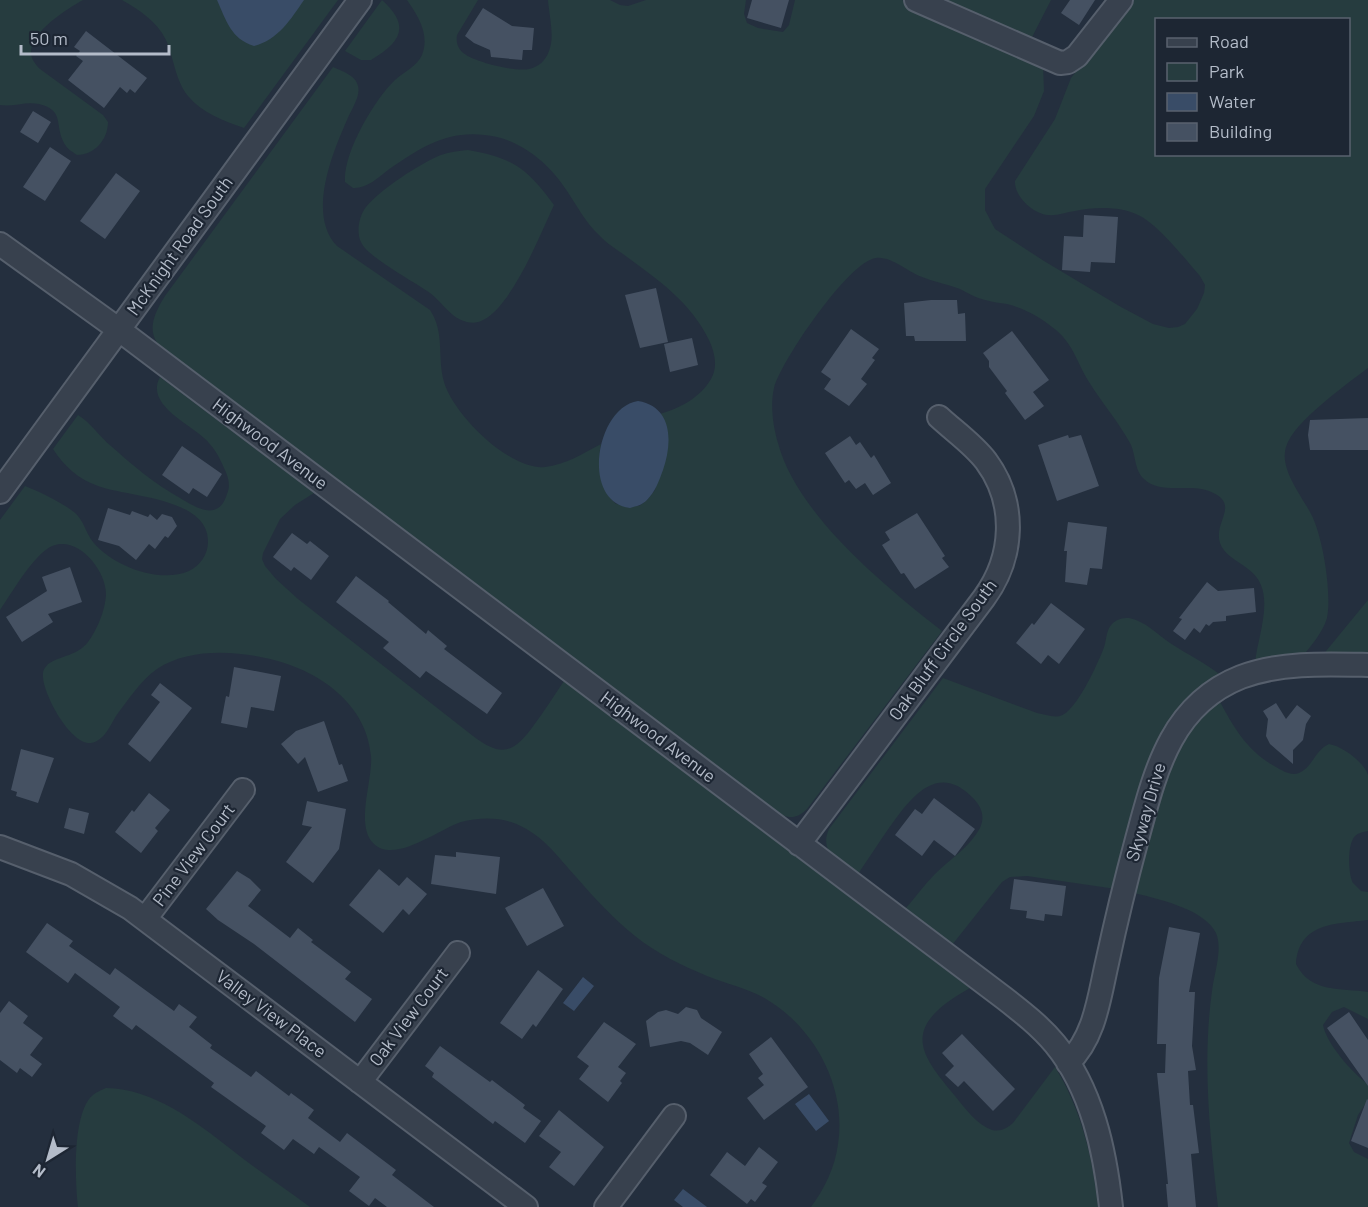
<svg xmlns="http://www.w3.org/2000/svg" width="1368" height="1207" viewBox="0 0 1368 1207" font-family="Barlow,sans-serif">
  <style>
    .green { fill: #263c3f; fill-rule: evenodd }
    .water { fill: #394c67 }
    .building { fill: #455162 }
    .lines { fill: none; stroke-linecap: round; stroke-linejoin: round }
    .minor-casing { stroke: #565f6c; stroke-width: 26 }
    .minor { stroke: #38414e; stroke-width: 22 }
    .labels { text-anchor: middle; stroke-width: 4.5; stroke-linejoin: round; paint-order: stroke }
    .street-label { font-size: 18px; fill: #b4bcc9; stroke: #1d2633 }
  </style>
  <rect width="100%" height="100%" fill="#242f3e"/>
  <path class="green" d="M0,0H83C67,9 30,32 31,53C31,59 36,65 40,69L103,115L108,122C108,140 94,155 77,155C71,151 66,148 63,141C55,124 64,110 39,104C26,101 13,107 0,105Z
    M122,0H338L244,128C224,121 202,113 188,96C175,80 174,58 166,40C157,21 139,10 122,0Z
    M382,0C411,26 401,42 371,60H361L345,51Z
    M407,0H478L457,35C456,41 457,47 462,52C473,62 515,72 529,69C539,67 546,60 549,51C555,37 549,15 548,0H610L620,5L628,6L646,0H746L744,14L747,23L758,28L783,32L789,25L795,0H902L1043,65L1044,91L1034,116L985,189V210L995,229L1044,261L1121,307L1153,324L1169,328L1178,327L1185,324L1197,309L1204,293L1205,285L1200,276C1185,259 1158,224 1138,215C1120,206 1094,207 1075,211C1066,212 1057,216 1048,215C1033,214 1014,196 1015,181L1055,119L1071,78L1133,0H1368V368C1347,384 1293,422 1286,447C1279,469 1302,496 1311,514C1323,536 1332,594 1327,618C1323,632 1311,646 1302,657L1255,663C1258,633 1278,590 1248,569C1238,561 1224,555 1220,543C1213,521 1242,504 1209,491C1189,483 1160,495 1144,479C1134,470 1136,454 1130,443C1118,421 1102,403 1089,382C1076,361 1073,342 1052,327C1040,317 1023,308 1007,304C1000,303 992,302 985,300C976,298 968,293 960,289C947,284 934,282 922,277C908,272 891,256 876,258C849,261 781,361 774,388C770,405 773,426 778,443C797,515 886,587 942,631L807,809C795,821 786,818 773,810L164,350C145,334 153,315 165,296L333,67C341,71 356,75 358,86C361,96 351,110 347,120C332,154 307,215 337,246L430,310C445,332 437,357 444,382C453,414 510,471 545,467C565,465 584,453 601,444C597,464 600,490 616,504L639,506L647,500L655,490L667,427L660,414C680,408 700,398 711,379C718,367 715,353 709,340C691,303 660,281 627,257C618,250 607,244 599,235C586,223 577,206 567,191C551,166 526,144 497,137C452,127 424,145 388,170C378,178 366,189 353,188L345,182C343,153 374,100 395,80C404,72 417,66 422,55C430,34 418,16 407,0ZM1156,20H1348V154H1156Z
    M947,0H1051L1029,43L942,5Z
    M468,150C513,158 527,168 554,205C540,235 512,306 483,320C476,324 468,323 461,320C449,315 441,301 430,293C415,282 367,257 361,242C356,232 359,216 366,207C381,189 419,164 441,155C450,152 458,151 468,150Z
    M160,377L314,493L295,505L280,519L263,553L262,559L265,566L276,579L298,599L473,736C502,758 514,753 534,725C545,710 554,696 564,681L970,988C951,999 918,1018 923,1045C926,1063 944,1082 955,1096C965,1108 977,1125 992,1130C1001,1132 1007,1128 1013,1123L1055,1067C1081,1109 1093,1158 1098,1207H811C825,1188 835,1167 838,1144C847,1087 814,1027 766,999C747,988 727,984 707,976C683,966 656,953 635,936C614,919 595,899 577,878C557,856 541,832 511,822C495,817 477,818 461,822C439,829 394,865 373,843C355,824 373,780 371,756C367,705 321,672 274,660C239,651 190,647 157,669C141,680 128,700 116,716C110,726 104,741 91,743C70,745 42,692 43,675C43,669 45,668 48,664C62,655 77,656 88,642C97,630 105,611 106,595C107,571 78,535 52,546C33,555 12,593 0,610V520L25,486C42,493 59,501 74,512C84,520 85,532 93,542C113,566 159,584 189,571C200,566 208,554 208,542C209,497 126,497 98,486C78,479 64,466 53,449L78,415C91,423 99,436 111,446C132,465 155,484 180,498C198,509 219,521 227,494C231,485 228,476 224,468C219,456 213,446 204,438C188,423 145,404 160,377Z
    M1368,600V656H1322Z
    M1129,618C1145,621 1157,634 1170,643C1188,655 1206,663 1223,677L1199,694L1116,889L1027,876L1010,877L1002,882L952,945L905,909C915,898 924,885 935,874C949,860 970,847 980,828C985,817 982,808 974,799C938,760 910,798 889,828C878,844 868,859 858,874C841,862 818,853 829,829L943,678L1037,713C1044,714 1053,718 1060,716C1076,712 1097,665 1103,650C1107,642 1105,631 1112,624C1117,619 1122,618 1129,618Z
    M1219,700C1234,728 1248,752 1276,767C1283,771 1291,776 1299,773C1312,768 1315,750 1329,744C1342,746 1364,762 1368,775C1368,784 1368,820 1368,831C1363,832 1358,833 1355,836C1347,844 1348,874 1353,883L1361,891L1368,892V920C1336,924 1299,922 1296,964C1310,993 1341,988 1368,992V1019L1344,1007L1332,1012L1323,1025C1326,1043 1353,1074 1368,1084V1100L1358,1115L1349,1143L1354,1152L1368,1159V1207H1218C1210,1136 1202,1063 1212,991C1214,974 1223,949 1216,933C1204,908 1154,898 1130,892L1160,784L1182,735Z
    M106,1088C154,1089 195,1121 232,1150C257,1170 284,1188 310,1207H78C75,1182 72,1112 93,1095C96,1092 102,1090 106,1088Z"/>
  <path class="water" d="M217,0H304C291,19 278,40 254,46C231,39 226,20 217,0Z
    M638,401C674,407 672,444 663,470C659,481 655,492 647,500C642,505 637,506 630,508C580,502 596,407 638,401Z
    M583,977L594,986L574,1011L563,1003Z
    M809,1094L829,1121L816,1131L795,1104Z
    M683,1189L707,1207H683L674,1200Z"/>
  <path class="building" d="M752,0H789L781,28L747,18Z
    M1070,0H1095L1079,25L1061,13Z
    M483,8L512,26L534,28L532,50H523L522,60L491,57L490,50L474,43L465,36Z
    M86,31L147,78L135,93L130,89L127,93L120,87L104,108L68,80L83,61L76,56L80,51L74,47Z
    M33,111L51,122L38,143L20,132Z
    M50,147L71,161L45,201L23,187Z
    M116,173L140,191L105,239L80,221Z
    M1084,215L1118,217L1115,263L1091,262L1090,272L1062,270L1064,236L1083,237Z
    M656,288L668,342L640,348L625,295Z
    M931,300H957L958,314L965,313L966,341H915L914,336H906L904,303Z
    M851,329L879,349L872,358L875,360L861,379L867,384L849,406L824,389L831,379L821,372Z
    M1012,331L1049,380L1033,392L1044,406L1025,420L1005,393L1007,391L989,367V361L983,353Z
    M692,338L698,365L670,372L664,344Z
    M1368,418V450H1310L1308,435L1310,420Z
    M1068,435L1069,438L1081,435L1099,486L1057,501L1038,445Z
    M850,436L856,445L860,442L871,458L874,455L891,483L873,495L865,483L856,489L849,480L845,483L825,453Z
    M182,446L222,474L207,497L193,488L189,494L162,475Z
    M108,508L130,515L132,511L148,517L150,514L157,520L162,514L172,517L177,526L168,538L165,536L155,549L149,544L136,560L119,546L98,540Z
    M917,513L945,556L942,558L949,567L915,589L904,573L901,574L882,545L890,540L885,532Z
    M1068,522L1107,527L1102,569L1090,568L1087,585L1065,582L1067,551H1064Z
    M292,533L307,544L310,541L329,556L311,580L294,567L291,571L273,557Z
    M70,567L82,602L48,614L53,622L22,642L6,617L47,591L42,577Z
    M356,576L389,601L388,602L426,634L428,630L447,646L444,649L502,693L487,714L426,671L420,678L383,648L389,642L336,602Z
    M1207,582L1218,591L1254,588L1256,612L1226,616V621L1213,622L1209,626L1206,624L1200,633L1194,628L1185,640L1173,631L1182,619L1179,618Z
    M1051,603L1085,629L1059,664L1048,655L1041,664L1016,643L1032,623L1034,625Z
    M234,667L281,676L274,711L251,707L247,728L221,723L226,696L229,697Z
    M160,683L192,708L150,762L128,744L160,702L151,695Z
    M1276,703L1286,719L1297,705L1311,716L1306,724L1303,740L1293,750V764L1270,744L1266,736L1268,719L1263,711Z
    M324,721L339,765L342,764L348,781L318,792L305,757L298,764L281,744L296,731Z
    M21,749L54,758L38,803L16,796L17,792L11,790Z
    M149,793L170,810L155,828L158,831L141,853L115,832L132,810L134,812Z
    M934,798L975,829L955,856L934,840L922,856L895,835L915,809L922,814Z
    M307,801L346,809L339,849L313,883L286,862L312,827L302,825Z
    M69,808L89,813L84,834L64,828Z
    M456,852L500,857L496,894L431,884L435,855L456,857Z
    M379,869L399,886L407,877L427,894L409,915L403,909L383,933L349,905Z
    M237,871L250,879L261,890L248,906L290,938L298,928L313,940L311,942L351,972L345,979L372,999L355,1022L254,944L218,920L206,909Z
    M1014,879L1066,886L1062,916L1045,914L1044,921L1026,918L1027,911L1010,909Z
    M543,888L564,926L527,946L505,908Z
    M47,923L73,941L69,946L110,975L115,968L174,1011L179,1004L197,1017L189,1027L212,1045L210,1048L251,1077L256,1071L289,1096L291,1093L314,1110L308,1118L340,1142L347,1133L396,1170L392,1175L434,1207H387L375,1198L369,1206L349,1191L360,1177L319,1147L314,1154L293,1139L284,1150L261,1133L266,1126L211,1087L214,1083L136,1025L132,1030L113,1016L120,1007L75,973L68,983L26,952Z
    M1169,927L1200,933L1189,992H1195L1192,1046L1196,1070L1188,1071L1190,1105H1193L1199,1153L1191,1154L1196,1207H1168L1166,1184H1168L1157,1073H1165L1166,1044H1157L1159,978Z
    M538,970L563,989L536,1027L533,1024L522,1039L500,1023Z
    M9,1001L28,1016L23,1023L43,1038L30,1055L42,1064L32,1077L20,1068L17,1073L0,1060V1013Z
    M686,1007L697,1010L701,1018L722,1032L708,1055L690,1043L681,1041L650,1047L646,1021L658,1012L666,1010L678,1014Z
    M1349,1012L1368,1040V1086L1327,1028Z
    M604,1022L636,1044L618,1067L626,1073L620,1081L622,1083L608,1102L579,1079L589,1066L577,1057Z
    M962,1034L1015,1089L993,1111L964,1081L958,1087L945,1075L954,1066L942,1053Z
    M771,1037L808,1087L764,1120L747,1098L764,1085L758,1078L763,1074L749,1054Z
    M440,1046L490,1082L492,1080L525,1105L523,1108L541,1121L525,1143L495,1121L493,1124L432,1077L434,1073L425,1066Z
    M1367,1099L1368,1100V1148L1351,1141Z
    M559,1110L604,1147L574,1186L549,1167L561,1152L539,1136Z
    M759,1147L778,1162L762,1183L767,1186L755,1202L751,1199L747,1204L710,1175L727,1152L745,1166Z"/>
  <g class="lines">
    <g class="minor-casing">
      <path id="minor" d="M916,0L1060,63L1068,62L1077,56L1121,0
        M0,244L118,329L1004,998C1022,1012 1040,1026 1055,1044C1092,1089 1105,1151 1111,1207
        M0,492L360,0
        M799,844L984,598C1014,557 1017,503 986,461C973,444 954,431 939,417
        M0,847L71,874L130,908L526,1207
        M145,919L243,790
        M1068,1063C1095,1037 1099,998 1107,963C1116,921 1126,880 1137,839C1155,773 1170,705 1241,677C1281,662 1327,664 1368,665
        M360,1082L458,953
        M606,1207L674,1116"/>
    </g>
    <use href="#minor" class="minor"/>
  </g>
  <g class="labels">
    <g class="street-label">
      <text transform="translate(180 246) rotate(-54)" y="6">McKnight Road South</text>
      <text transform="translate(270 444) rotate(37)" y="6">Highwood Avenue</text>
      <text transform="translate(943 650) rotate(-54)" y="6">Oak Bluff Circle South</text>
      <text transform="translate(658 737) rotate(37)" y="6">Highwood Avenue</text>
      <text transform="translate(1146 812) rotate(-74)" y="6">Skyway Drive</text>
      <text transform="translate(194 855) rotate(-53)" y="6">Pine View Court</text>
      <text transform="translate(271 1014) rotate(37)" y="6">Valley View Place</text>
      <text transform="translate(409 1017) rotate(-53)" y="6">Oak View Court</text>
    </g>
  </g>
  <rect x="1155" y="18" width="195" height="138" fill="#1d2633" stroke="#59626f" stroke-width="1.5"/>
  <rect x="1167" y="38" width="30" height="9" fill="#38414e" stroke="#59626f" stroke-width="1.5"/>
  <text x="1209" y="48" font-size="18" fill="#b4bcc9">Road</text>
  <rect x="1167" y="63" width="30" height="18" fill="#263c3f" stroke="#59626f" stroke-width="1.5"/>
  <text x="1209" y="78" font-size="18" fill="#b4bcc9">Park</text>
  <rect x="1167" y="93" width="30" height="18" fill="#394c67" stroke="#59626f" stroke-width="1.5"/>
  <text x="1209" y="108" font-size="18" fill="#b4bcc9">Water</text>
  <rect x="1167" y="123" width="30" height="18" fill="#455162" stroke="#59626f" stroke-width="1.5"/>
  <text x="1209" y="138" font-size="18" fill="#b4bcc9">Building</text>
  <g transform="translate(48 1159) rotate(217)" stroke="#1d2633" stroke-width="4.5" paint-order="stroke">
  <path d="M0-4.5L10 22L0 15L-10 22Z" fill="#b4bcc9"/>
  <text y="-9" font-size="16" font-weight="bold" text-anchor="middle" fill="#b4bcc9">N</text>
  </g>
  <path d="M21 45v9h148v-9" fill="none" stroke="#b4bcc9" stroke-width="3"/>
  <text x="30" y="45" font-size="18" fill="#b4bcc9" stroke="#1d2633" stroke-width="4.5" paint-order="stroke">50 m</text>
</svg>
